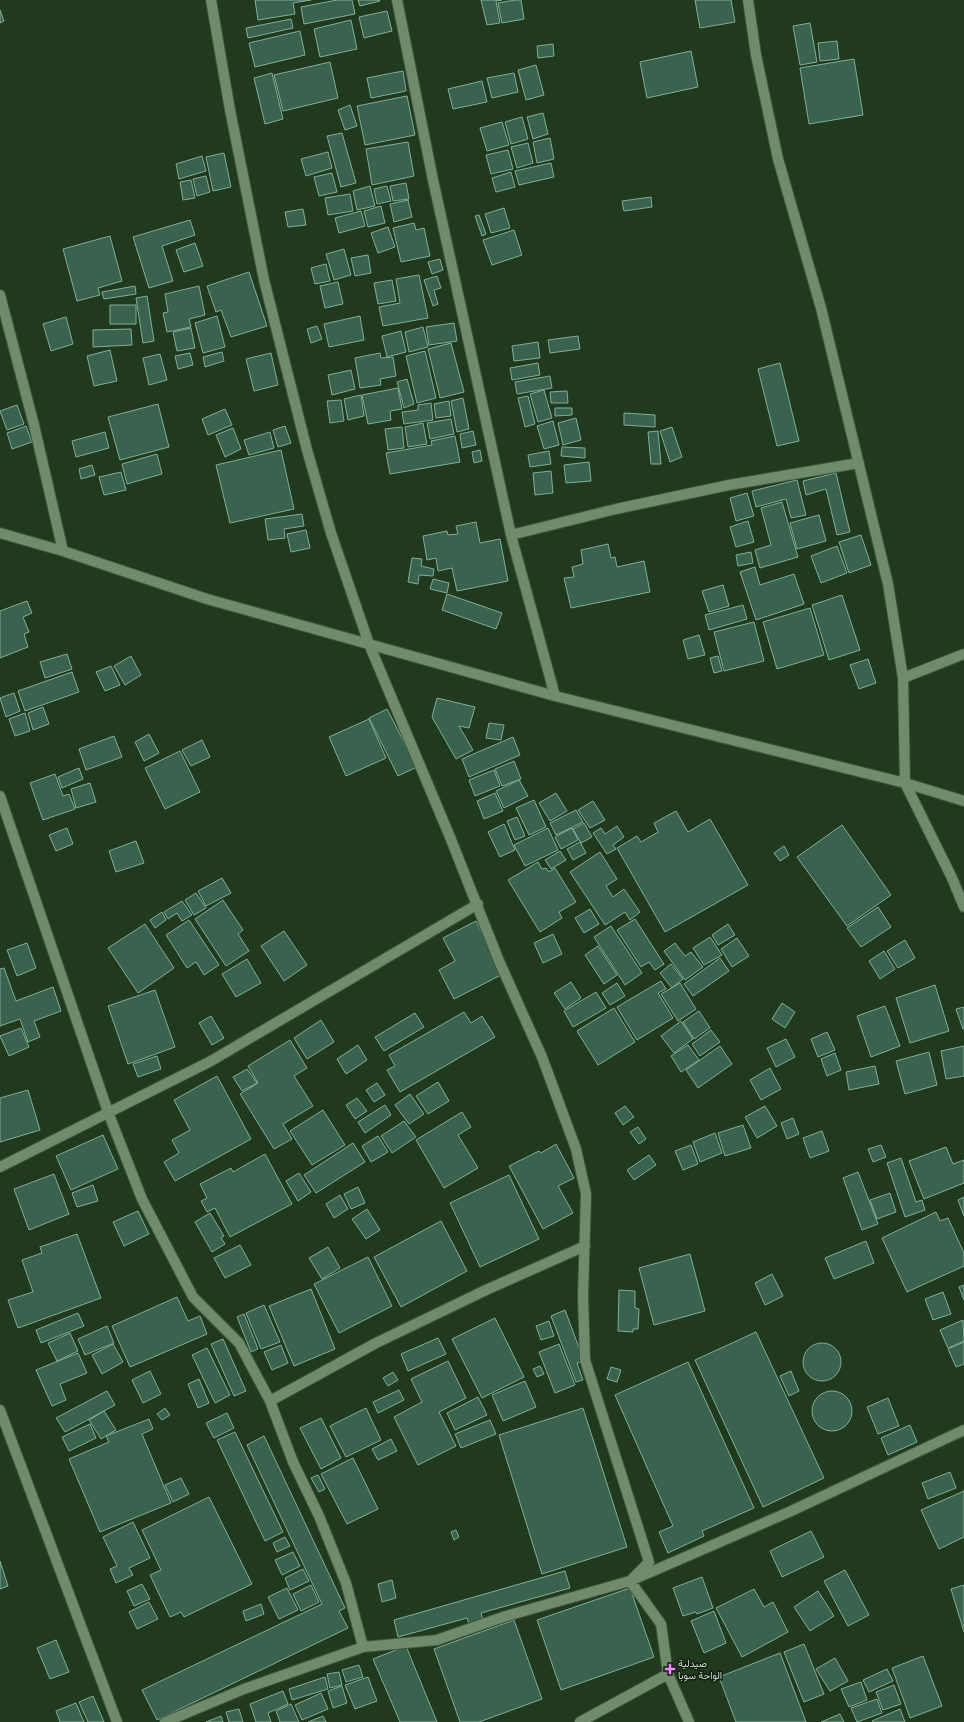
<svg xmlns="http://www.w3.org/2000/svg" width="964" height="1722" viewBox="0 0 964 1722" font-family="'Public Sans',Vazirmatn,sans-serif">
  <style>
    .building { fill: #3a634f; stroke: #82ae97 }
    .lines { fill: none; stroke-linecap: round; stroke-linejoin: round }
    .minor-casing { stroke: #3f553d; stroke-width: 12 }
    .minor { stroke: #6f8b6b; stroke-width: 10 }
    .poi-dot { fill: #eb8dfb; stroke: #131e12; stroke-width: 1.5 }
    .labels { text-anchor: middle; stroke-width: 3; stroke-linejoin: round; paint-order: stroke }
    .poi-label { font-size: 10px; fill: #cbdac9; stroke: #131e12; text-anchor: start }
  </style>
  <rect width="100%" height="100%" fill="#213a1e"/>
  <path class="building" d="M255,0H311L293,3L295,14L258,20Z
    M337,0H352L355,14L304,24L301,7Z
    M358,0H379L380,1L360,6Z
    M481,0H502L496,1L500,23L487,25Z
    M515,0H521L524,19L502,23L498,3Z
    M695,0H731L735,22L700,28Z
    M0,10L4,21L0,23Z
    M387,11L392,31L364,38L359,17Z
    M291,19L293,28L248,38L246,28Z
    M351,20L357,49L320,57L314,29Z
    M810,23L817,62L800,65L793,26Z
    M300,31L305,55L255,67L249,43Z
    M837,41L839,59L820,61L818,43Z
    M553,44L554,56L538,58L537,46Z
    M691,51L698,87L647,98L640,62Z
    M854,59L863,115L809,124L800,68Z
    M330,62L338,98L283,111L274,75Z
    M536,65L544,95L526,100L518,70Z
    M403,71L406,91L371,98L367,78Z
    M272,73L283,119L265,124L254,78Z
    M514,73L518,92L492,98L487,78Z
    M482,81L487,102L453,109L448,89Z
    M407,96L415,135L365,145L357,106Z
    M350,105L357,126L345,130L338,110Z
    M543,113L548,134L533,139L527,117Z
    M522,117L528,139L511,144L505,122Z
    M502,122L509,145L487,151L480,128Z
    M342,133L356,183L341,187L327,136Z
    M550,138L554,159L537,163L533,142Z
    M408,142L414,176L372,185L366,149Z
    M528,143L533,163L517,168L511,147Z
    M508,150L513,169L491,174L486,155Z
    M328,152L332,168L306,176L301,159Z
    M224,153L231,187L213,191L206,157Z
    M202,156L206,171L179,179L176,164Z
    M551,163L554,177L519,185L515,171Z
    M511,172L515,187L496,192L492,178Z
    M332,173L337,192L319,196L314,177Z
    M206,176L210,192L197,196L193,179Z
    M191,180L195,198L183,200L180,182Z
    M406,183L409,199L393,201L390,186Z
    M370,186L375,206L357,210L353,191Z
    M387,186L391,201L377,204L374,189Z
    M350,194L353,211L328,215L325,198Z
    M651,197L652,207L624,211L622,201Z
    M408,200L412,217L394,222L390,204Z
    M381,206L385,223L368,227L364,211Z
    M504,208L510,228L491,233L485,214Z
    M303,209L306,225L288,227L285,212Z
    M361,211L365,226L339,233L335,218Z
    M479,215L486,234L482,236L475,216Z
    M190,220L195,235L162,246L173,281L149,288L133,237Z
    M414,223L416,230L424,228L430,256L401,262L393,228Z
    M388,227L395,247L378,253L371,233Z
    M514,230L522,255L492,265L483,240Z
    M110,236L122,281L98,288L100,295L77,301L63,249Z
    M195,243L203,266L184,272L176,250Z
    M344,249L351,275L334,280L326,254Z
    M368,255L371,273L355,276L351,258Z
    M440,259L443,270L432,274L428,262Z
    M326,264L330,281L315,284L311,268Z
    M249,272L267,326L231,337L221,310L216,312L207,286Z
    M419,275L428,318L383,326L379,307L400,303L396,279Z
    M437,276L441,288L434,290L438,304L433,306L424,280Z
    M392,280L396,301L378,304L374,283Z
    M338,282L343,304L325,308L320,286Z
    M135,286L136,294L104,299L102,292Z
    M199,286L205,315L189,319L191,327L167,332L163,313L168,312L165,294Z
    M147,296L154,341L143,343L136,298Z
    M110,305H136V324H110Z
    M217,316L225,347L203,353L195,323Z
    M360,316L364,340L329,347L324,324Z
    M66,317L73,344L51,351L43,324Z
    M454,323L457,341L429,345L426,327Z
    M317,326L322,339L311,343L307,329Z
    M423,327L428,347L409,352L405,332Z
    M191,328L195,348L177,351L173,332Z
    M131,329L132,345L93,347V330Z
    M401,331L406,352L387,357L382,336Z
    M578,336L580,349L550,353L548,340Z
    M538,342L540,358L514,361L512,346Z
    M451,343L464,392L440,398L428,349Z
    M110,350L117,381L94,386L87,356Z
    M425,351L436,398L417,403L406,356Z
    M222,352L224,361L205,367L203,357Z
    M190,353L193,365L178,369L175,356Z
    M271,353L278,385L254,391L246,359Z
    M380,353L381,358L393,357L396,376L380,379L381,385L360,388L355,358Z
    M160,354L167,380L149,385L143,358Z
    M538,363L540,375L512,380L510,368Z
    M780,363L799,441L777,446L758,369Z
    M351,370L355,389L332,395L328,375Z
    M550,376L552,388L517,394L515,382Z
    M407,379L414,404L404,408L397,382Z
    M398,388L402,409L390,411L391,420L368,424L362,395Z
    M544,390L552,418L538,422L530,394Z
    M567,391L568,403H551L550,392Z
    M361,395L364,416L348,420L344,399Z
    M528,396L535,424L525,427L518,398Z
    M463,398L469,429L457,432L451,401Z
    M341,400L344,421L330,423L327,401Z
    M449,401L451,416L436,418L434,404Z
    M431,403L433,420L404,424L402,412L418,410V405Z
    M158,404L169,447L120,460L108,417Z
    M17,405L24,424L7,430L0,411Z
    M555,408H572V415L555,416Z
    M225,409L232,425L208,435L202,419Z
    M624,413L655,415V427L624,425Z
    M576,418L581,440L563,445L558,423Z
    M451,419L454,434L430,439L427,423Z
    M553,421L559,445L544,449L537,426Z
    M423,423L427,444L408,447L405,427Z
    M26,426L32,442L12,449L7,433Z
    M285,426L291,443L278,447L273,430Z
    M402,427L404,448L388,450L385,429Z
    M672,427L682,457L670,462L660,431Z
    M233,428L241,449L225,457L216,435Z
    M473,431L476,445L462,448L460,434Z
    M658,431L661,464H651L648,432Z
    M105,432L109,448L76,457L72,441Z
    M270,432L274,448L249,455L244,440Z
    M455,436L460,462L390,474L386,453L432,445L431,441Z
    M562,447L585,448V458L561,456Z
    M281,450L294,509L230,523L216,465Z
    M480,450L482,461L474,463L472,452Z
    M549,451L551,464L530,467L528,455Z
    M157,454L162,474L127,484L122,464Z
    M589,462L591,481L566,483L564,465Z
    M92,465L95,475L81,479L79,469Z
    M551,471L553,493L535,495L533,473Z
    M121,472L126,490L104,495L99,477Z
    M836,473L850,532L837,535L826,489L806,495L803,481Z
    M797,480L806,515L791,518L786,499L756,507L752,491Z
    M747,493L754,516L736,521L730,498Z
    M782,502L798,557L760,568L755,550L771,545L761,508Z
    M302,514L304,526L284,529L285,538L268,540L265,519Z
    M819,515L826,541L797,549L790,523Z
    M748,521L754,542L736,547L730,527Z
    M476,522L480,543L500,539L508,581L457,591L452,568L438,571L436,558L427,560L423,536L447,531L448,535L458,534L456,526Z
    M306,530L310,548L291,552L287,534Z
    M861,535L871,565L849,573L839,542Z
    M608,544L611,558L615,557L617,567L644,561L650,592L571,608L564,578L574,577L572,567L583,564L581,550Z
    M837,546L847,573L821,583L811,556Z
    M751,552L753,563L738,566L736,555Z
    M412,558L422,559L421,566L434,569L433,576L419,575L418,584L408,582Z
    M755,567L760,585L794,574L804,604L756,620L740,572Z
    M433,579L449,583L447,593L430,589Z
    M723,585L729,606L709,612L702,591Z
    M447,594L502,613L496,629L442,610Z
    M842,595L860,650L829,660L812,605Z
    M27,601L32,613L23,617L29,632L24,634L28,647L0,658V611Z
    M743,605L747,619L709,630L705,615Z
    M810,608L824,655L777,669L763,622Z
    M754,622L764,661L724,671L714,632Z
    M699,635L705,655L688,659L683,640Z
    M67,654L72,669L45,678L40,662Z
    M131,656L141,675L125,685L114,666Z
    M718,656L722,671L714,673L710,658Z
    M868,659L876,683L859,689L850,665Z
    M111,666L120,685L105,691L96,672Z
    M72,672L79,692L25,711L18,691Z
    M14,693L20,711L6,717L0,698Z
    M437,698L475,707L469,728L459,726L473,750L456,759L432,717Z
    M43,707L49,724L33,730L28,713Z
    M387,709L417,767L398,776L369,718Z
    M25,713L30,731L15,736L9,719Z
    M369,719L386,758L346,776L329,737Z
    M489,723L504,725L501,740L486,738Z
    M149,734L159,753L144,761L135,742Z
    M114,736L122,757L86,770L79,749Z
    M513,737L520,755L469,777L462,759Z
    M202,740L210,757L191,766L182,750Z
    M180,751L200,792L165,809L145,768Z
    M514,761L521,779L502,786L495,769Z
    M79,768L83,779L62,788L58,777Z
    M494,770L500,786L475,796L469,780Z
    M55,774L63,796L69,794L75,809L43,820L30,783Z
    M519,780L528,796L504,808L496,791Z
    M90,783L96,802L76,808L71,789Z
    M495,793L503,811L484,819L477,801Z
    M556,793L567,811L550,821L539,803Z
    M534,800L546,827L529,835L516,808Z
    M593,801L605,820L590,828L578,810Z
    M576,810L583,822L556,835L550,823Z
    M676,811L688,832L710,819L748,885L665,932L617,848L637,836L641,842L658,832L654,823Z
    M517,817L525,836L515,840L507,821Z
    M584,823L592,837L581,843L573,829Z
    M504,824L515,850L500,857L488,832Z
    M842,825L891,895L847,926L797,857Z
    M617,826L624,837L613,845L616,849L607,854L593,833L601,828L605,834Z
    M67,828L73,844L56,851L49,835Z
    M548,828L558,850L525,866L514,845Z
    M572,828L578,840L561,849L555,837Z
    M136,841L144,863L116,872L109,851Z
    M580,842L586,853L573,860L567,849Z
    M784,846L789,855L780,861L774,853Z
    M560,851L566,860L551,869L545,860Z
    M600,852L617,879L606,886L613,897L624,889L640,912L630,920L625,912L605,925L570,872Z
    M538,862L542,869L546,868L549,872L555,868L576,902L559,912L562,918L540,932L508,880Z
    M222,878L231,893L206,906L198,891Z
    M196,893L206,908L194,915L185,900Z
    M223,900L243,930L238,934L249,951L226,966L195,919Z
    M182,901L192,915L182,921L177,913L168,919L164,912Z
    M878,907L891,927L861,947L847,928Z
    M590,909L599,924L584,933L575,918Z
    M162,912L166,920L155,928L150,920Z
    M635,919L664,964L655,970L649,962L641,967L617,930Z
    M189,920L219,965L204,975L196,962L187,968L166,935Z
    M476,921L503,974L454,999L439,970L455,961L443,938Z
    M145,924L174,968L138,993L108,948Z
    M728,924L735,935L718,945L712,935Z
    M611,926L642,973L625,985L594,937Z
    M284,931L307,965L284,981L261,946Z
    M553,934L562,954L543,963L534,943Z
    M710,937L722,955L704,965L693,948Z
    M737,938L749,956L732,967L721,949Z
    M905,940L915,958L898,968L887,951Z
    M27,943L36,968L17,976L7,950Z
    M675,943L685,956L691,952L703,967L685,980L664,951Z
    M598,946L617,975L604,984L585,955Z
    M884,951L895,969L880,979L869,961Z
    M720,958L729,971L693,996L684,984Z
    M247,959L261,983L236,997L222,974Z
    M671,964L683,979L672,988L660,973Z
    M4,968L16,1001L53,987L61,1011L34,1021L40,1037L28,1042L20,1019L0,1026V969Z
    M661,981L666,989L658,993L673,1018L637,1040L617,1007Z
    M571,982L581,998L565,1009L554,993Z
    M617,983L625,996L610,1005L602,993Z
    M680,983L696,1009L678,1021L661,994Z
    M935,985L949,1031L910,1043L896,998Z
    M155,990L175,1047L128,1064L108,1006Z
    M596,992L606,1008L573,1027L564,1011Z
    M782,1003L795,1012L785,1028L772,1019Z
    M885,1006L900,1046L871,1057L857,1016Z
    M964,1007V1029H963L956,1009Z
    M614,1008L635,1042L598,1065L577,1031Z
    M699,1011L710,1028L694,1039L683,1022Z
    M464,1012L471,1023L482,1016L495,1037L400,1092L387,1070L395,1066L389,1055Z
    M415,1013L424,1027L384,1051L375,1037Z
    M211,1016L224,1038L212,1045L199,1023Z
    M321,1020L334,1042L307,1059L294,1038Z
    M681,1021L693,1039L674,1053L661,1036Z
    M21,1028L29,1047L9,1056L0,1036Z
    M711,1030L720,1042L700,1056L692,1044Z
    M827,1032L835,1050L818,1057L811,1039Z
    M786,1039L795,1057L776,1067L767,1048Z
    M290,1040L307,1068L294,1076L313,1106L283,1124L292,1139L274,1149L240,1094L258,1083L248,1066Z
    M358,1045L367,1060L346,1074L337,1059Z
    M688,1045L699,1060L681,1072L671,1056Z
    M720,1046L732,1064L698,1088L686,1070Z
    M964,1046V1076L946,1079L941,1051Z
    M929,1052L937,1085L905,1094L896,1061Z
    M835,1053L841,1070L827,1076L821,1059Z
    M157,1056L161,1069L138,1077L133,1064Z
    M875,1066L879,1084L849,1090L846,1072Z
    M770,1068L781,1089L761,1100L750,1080Z
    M247,1069L257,1083L242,1091L233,1077Z
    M217,1076L251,1139L175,1181L164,1162L179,1153L172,1140L190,1130L174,1100Z
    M438,1082L449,1101L428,1114L416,1096Z
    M377,1083L385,1095L374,1102L366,1090Z
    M28,1090L40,1130L0,1142V1098Z
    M410,1094L424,1114L409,1124L395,1105Z
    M357,1098L367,1111L355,1119L346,1105Z
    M385,1105L391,1115L365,1133L358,1122Z
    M625,1106L634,1117L623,1125L615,1113Z
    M765,1106L777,1126L757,1138L745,1117Z
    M323,1110L345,1145L312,1165L290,1131Z
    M462,1112L471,1127L458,1135L478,1168L444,1188L416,1140Z
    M793,1118L799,1134L787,1139L781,1123Z
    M404,1121L416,1137L392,1153L381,1136Z
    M743,1125L751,1148L725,1156L718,1133Z
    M638,1127L646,1139L639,1144L630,1132Z
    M822,1131L829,1151L810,1158L803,1138Z
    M715,1133L722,1153L700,1162L693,1142Z
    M103,1135L118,1169L71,1190L56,1156Z
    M378,1136L388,1152L371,1162L362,1146Z
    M353,1143L365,1162L316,1193L304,1175Z
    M556,1144L574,1178L558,1186L573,1213L543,1229L509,1166L539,1151L541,1153Z
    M691,1145L698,1164L683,1170L675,1151Z
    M881,1145L886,1157L873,1162L868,1149Z
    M946,1147L953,1164L964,1160V1183L924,1199L909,1161Z
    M265,1154L292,1204L230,1237L215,1208L207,1212L201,1201L207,1198L200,1184L231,1168L233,1172Z
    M649,1155L656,1165L634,1180L627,1170Z
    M901,1158L916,1202L922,1200L925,1210L905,1217L887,1163Z
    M858,1172L878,1224L862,1230L843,1178Z
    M299,1173L311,1192L298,1201L286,1181Z
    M54,1174L69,1214L29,1230L14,1189Z
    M509,1175L539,1239L480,1267L450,1203Z
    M93,1185L98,1201L77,1207L72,1193Z
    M358,1187L365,1203L351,1209L344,1194Z
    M890,1193L896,1212L877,1219L870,1200Z
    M340,1195L348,1209L334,1218L326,1204Z
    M964,1197V1216L958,1200Z
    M367,1209L380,1230L366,1239L352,1219Z
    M138,1211L149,1234L124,1246L113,1222Z
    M936,1212L940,1221L948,1218L964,1253V1266L907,1292L882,1238Z
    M210,1213L224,1236L221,1238L225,1244L212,1252L195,1222Z
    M441,1221L467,1271L401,1307L374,1257Z
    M77,1234L101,1298L18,1328L8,1300L33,1292L22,1260L42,1253L40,1247Z
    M866,1241L874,1263L834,1279L825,1258Z
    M240,1245L251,1265L225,1278L214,1258Z
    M328,1247L340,1268L322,1279L309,1258Z
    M690,1254L705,1311L654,1325L639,1268Z
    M368,1257L392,1306L339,1333L314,1284Z
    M772,1274L783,1296L765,1305L755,1283Z
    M964,1285V1300L959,1287Z
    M311,1289L335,1349L294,1366L269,1306Z
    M619,1290L635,1291V1308L639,1309L638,1329H633V1332L618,1331Z
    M943,1292L951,1314L933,1320L925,1299Z
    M177,1297L188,1321L200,1316L207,1334L130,1367L112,1326Z
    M264,1305L280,1342L261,1349L246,1313Z
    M565,1310L584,1361L577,1363L583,1380L576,1382L551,1316Z
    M78,1313L84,1326L41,1343L36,1330Z
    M244,1314L258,1349L251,1352L237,1317Z
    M495,1318L524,1377L482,1398L452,1339Z
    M963,1320L964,1341L948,1348L940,1330Z
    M549,1321L554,1336L541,1340L536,1326Z
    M107,1326L114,1343L85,1355L78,1339Z
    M756,1332L824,1478L763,1507L695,1360Z
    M70,1333L78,1351L57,1361L48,1343Z
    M438,1338L446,1354L408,1371L401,1354Z
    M223,1339L246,1391L234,1396L211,1344Z
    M964,1342V1364L956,1367L948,1349Z
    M803 1362a19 19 0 1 1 38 0a19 19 0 1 1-38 0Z
    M113,1344L123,1362L102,1374L92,1355Z
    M559,1344L575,1385L555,1393L539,1352Z
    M281,1345L288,1363L272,1370L264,1352Z
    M207,1348L230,1395L215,1403L192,1355Z
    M78,1353L87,1373L60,1384L66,1400L52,1406L36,1370Z
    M448,1361L466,1398L439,1412L456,1446L418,1465L394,1417L422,1402L411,1379Z
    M688,1362L754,1508L702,1531L704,1536L668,1553L659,1532L673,1526L615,1395Z
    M540,1366L544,1374L537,1377L533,1369Z
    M611,1367L621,1370L617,1382L607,1379Z
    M150,1371L161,1394L143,1403L132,1380Z
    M791,1371L799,1391L789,1396L780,1376Z
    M393,1372L398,1380L388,1386L383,1378Z
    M199,1379L209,1403L198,1408L188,1384Z
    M525,1381L536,1407L503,1421L492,1395Z
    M399,1390L404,1400L378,1413L373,1402Z
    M107,1391L115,1405L65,1432L56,1418Z
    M812 1411a20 20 0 1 1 40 0a20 20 0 1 1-40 0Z
    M478,1397L487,1415L455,1430L447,1413Z
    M888,1398L899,1426L878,1434L867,1407Z
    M165,1408L170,1415L162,1420L157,1414Z
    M366,1408L381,1440L346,1457L330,1426Z
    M583,1408L627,1547L542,1574L499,1435Z
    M104,1411L116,1430L101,1439L89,1420Z
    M227,1413L234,1428L214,1438L206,1423Z
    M321,1418L341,1458L321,1469L300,1428Z
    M149,1419L153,1429L142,1434L171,1503L100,1532L69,1459L109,1442L106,1436Z
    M490,1420L496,1434L461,1448L455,1434Z
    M90,1424L96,1438L69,1451L62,1437Z
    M910,1425L917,1442L888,1455L881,1438Z
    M235,1432L283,1532L265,1541L217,1440Z
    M264,1436L345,1608L339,1611L348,1628L157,1720L142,1690L322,1604L247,1445Z
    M391,1439L397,1451L378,1460L372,1449Z
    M353,1458L378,1509L347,1524L321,1474Z
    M950,1472L956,1488L928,1499L922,1483Z
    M318,1475L325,1489L319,1492L311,1478Z
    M181,1478L189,1494L173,1502L165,1485Z
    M964,1491V1537L939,1549L921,1510Z
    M209,1497L252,1584L184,1617L181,1612L170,1617L150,1575L161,1570L142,1530Z
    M133,1522L150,1558L129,1568L133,1575L116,1583L110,1569L117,1566L103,1537Z
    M456,1530L459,1537L454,1540L451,1532Z
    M811,1531L824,1557L782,1577L770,1551Z
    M285,1537L290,1546L277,1552L273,1543Z
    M293,1552L300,1566L282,1575L275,1560Z
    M0,1561L8,1586L0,1589Z
    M303,1569L309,1581L290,1590L285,1578Z
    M845,1570L869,1615L848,1626L824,1581Z
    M565,1571L570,1588L481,1613L483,1620L469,1624L467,1618L398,1637L394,1620Z
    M702,1577L713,1608L697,1614L696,1612L683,1616L673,1588Z
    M392,1580L396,1598L382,1602L378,1584Z
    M142,1584L150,1599L134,1606L127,1591Z
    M311,1585L319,1602L301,1611L293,1594Z
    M964,1585V1632L951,1589Z
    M287,1588L298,1610L279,1619L268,1597Z
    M630,1588L654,1657L561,1690L537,1620Z
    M754,1589L764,1607L773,1602L788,1632L742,1657L716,1608Z
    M818,1591L834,1616L810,1631L794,1607Z
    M149,1602L158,1619L137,1629L129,1612Z
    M261,1604L264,1614L246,1621L243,1611Z
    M714,1611L726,1643L704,1653L691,1621Z
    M514,1620L542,1699L479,1722H460L434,1649Z
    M56,1640L69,1672L50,1679L37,1648Z
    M804,1644L824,1694L804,1702L784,1652Z
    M406,1646L437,1722H400L373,1659Z
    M780,1653L806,1722H736L719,1677Z
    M923,1656L942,1706L910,1718L892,1668Z
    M835,1658L848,1681L830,1691L816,1669Z
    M359,1665L363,1677L346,1682L342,1670Z
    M887,1669L893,1681L869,1692L863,1680Z
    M339,1672L342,1685L330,1688L327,1674Z
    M325,1677L328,1689L292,1700L289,1689Z
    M368,1677L377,1701L355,1709L345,1685Z
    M861,1682L867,1700L849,1707L841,1689Z
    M894,1685L901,1704L883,1710L876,1692Z
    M342,1686L347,1703L333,1708L328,1691Z
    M283,1691L288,1704L268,1713L271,1722H256L250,1704Z
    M321,1693L328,1709L302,1720L295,1705Z
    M93,1696L104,1722H88L79,1702Z
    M877,1699L882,1713L857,1722L851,1708Z
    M76,1703L84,1722H60L56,1711Z
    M291,1704L299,1722H280L276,1711Z
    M239,1709L243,1722H229L226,1712Z
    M900,1709L905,1722H873L872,1721Z
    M840,1714L844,1722H821Z
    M221,1716L223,1722H206Z
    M323,1716L326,1722H308Z"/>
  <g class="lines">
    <g class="minor-casing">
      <path id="minor" d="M211,0L230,110L264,280L307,450L331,533L369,644L450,837L499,961L542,1057L576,1149L586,1194L583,1297L585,1360L649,1562L630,1581L661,1624L668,1674L689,1722
        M397,0L433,180L511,535L555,696
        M748,0L756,55L778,159L821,308L888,584L903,678L905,783L952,878L964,907
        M0,295L34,425L63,551
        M0,533L63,551L207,599L555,696L905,783L964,801
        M511,535L616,509L729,485L859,463
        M903,678L964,654
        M0,796L108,1112L142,1199L193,1297L239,1343L270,1401L293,1462L319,1516L346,1583L363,1647
        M0,1167L211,1061L478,904
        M270,1401L376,1343L486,1290L585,1246
        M0,1410L117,1722
        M165,1722L244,1689L363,1647L437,1640L506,1616L630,1581L789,1512L964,1430
        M580,1722L668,1674"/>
    </g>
    <use href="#minor" class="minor"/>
  </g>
  <path class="poi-dot" d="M668 1663h4v4h4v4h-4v4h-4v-4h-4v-4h4z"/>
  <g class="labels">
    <g class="poi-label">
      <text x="678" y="1667">صيدلية<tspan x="678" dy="12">الواحة سوبا</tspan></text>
    </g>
  </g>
</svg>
